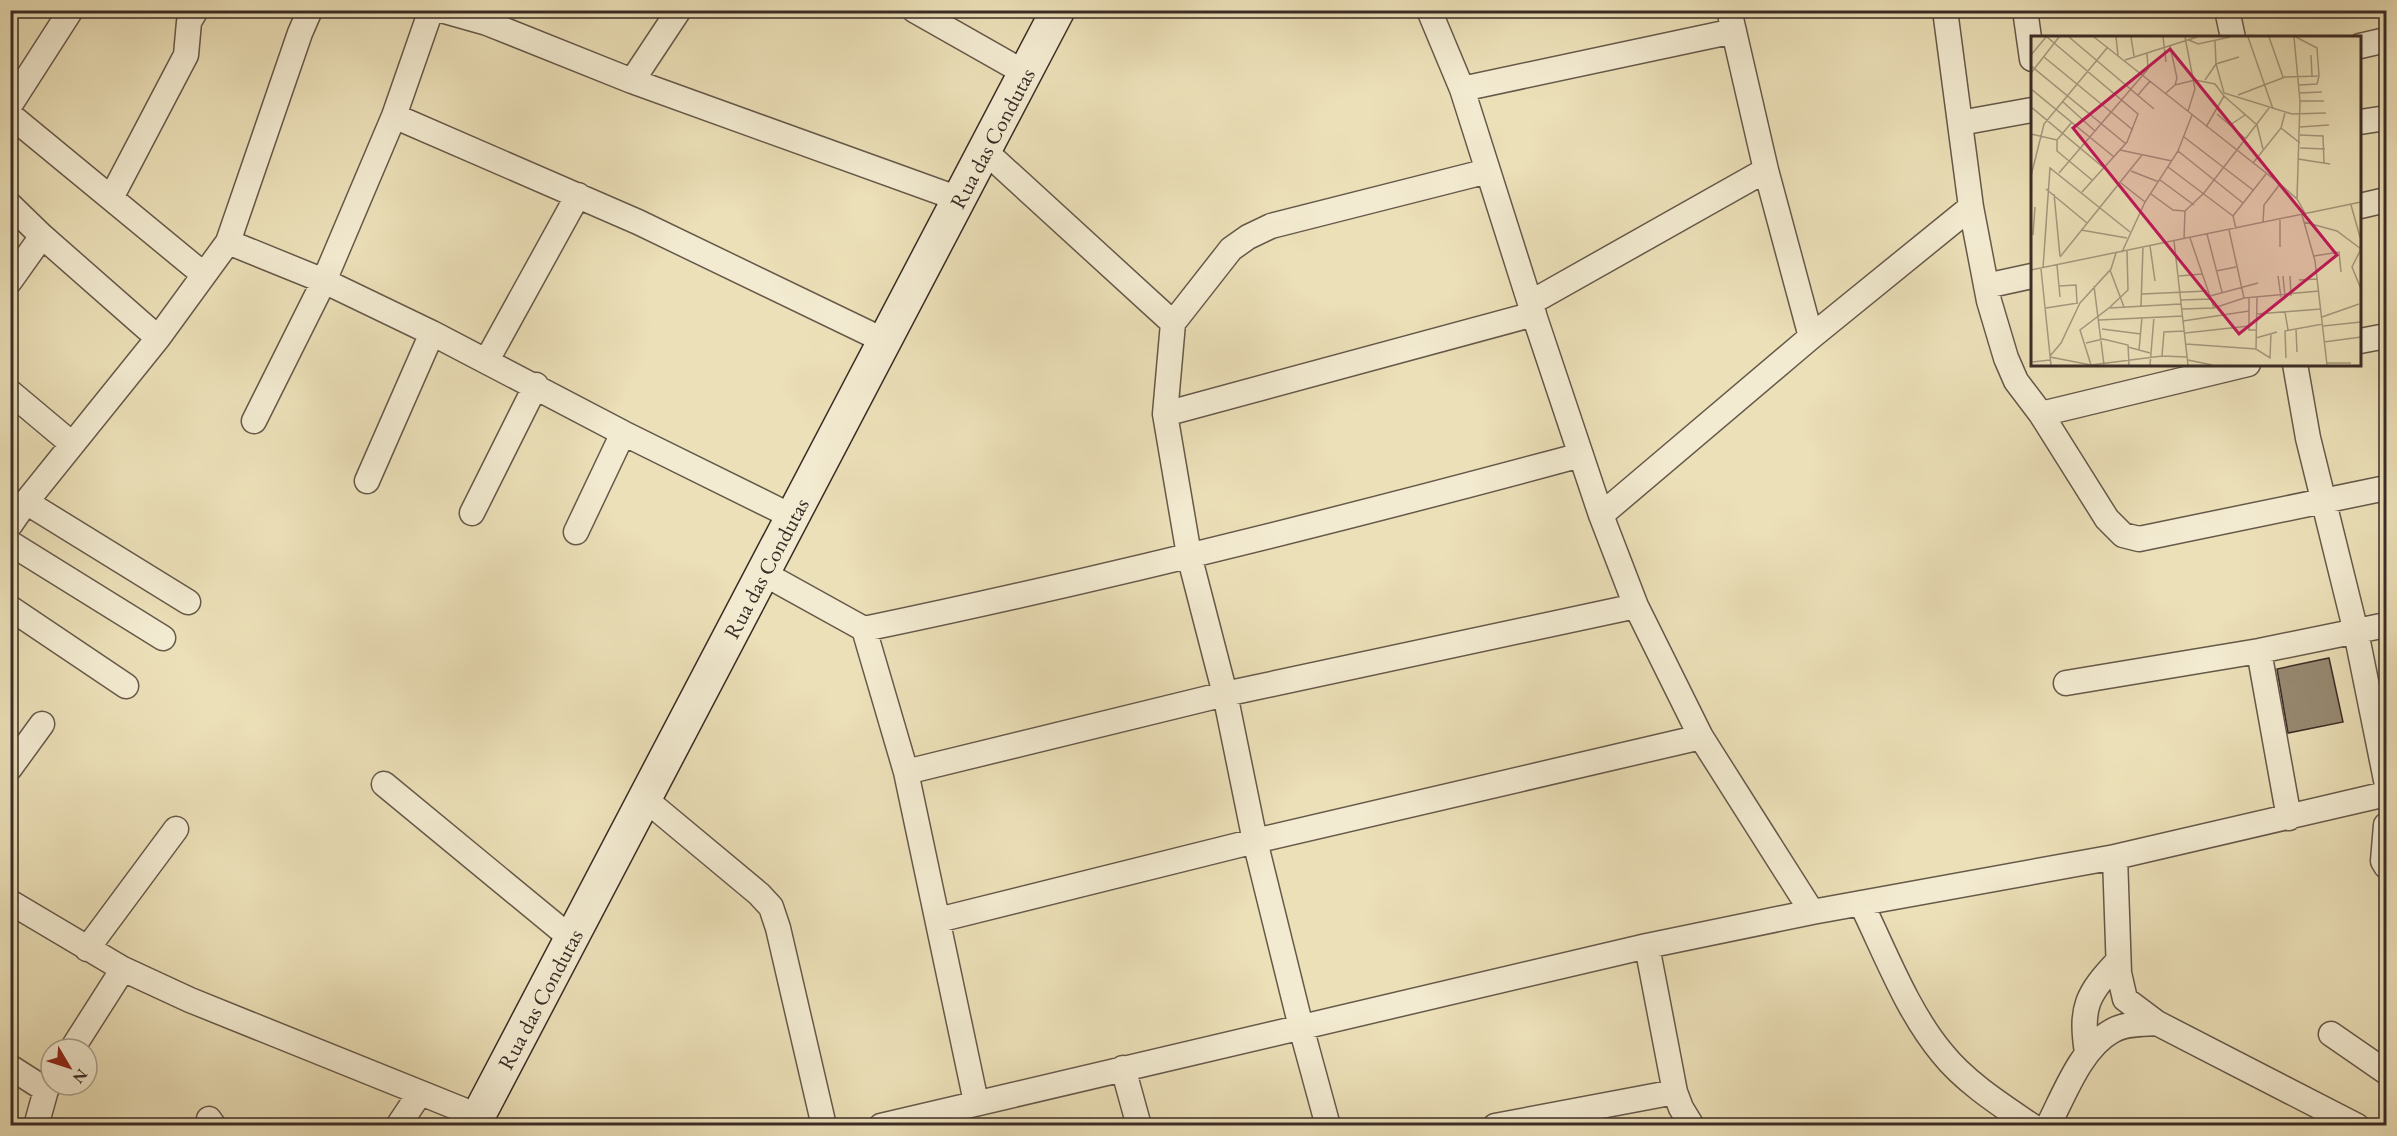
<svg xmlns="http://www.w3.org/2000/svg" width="2397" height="1136" viewBox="0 0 2397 1136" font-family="'EB Garamond',serif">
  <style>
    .building { fill: #978a72; stroke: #3a2c26; stroke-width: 1.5 }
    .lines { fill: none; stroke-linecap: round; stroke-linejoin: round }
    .street-casing { stroke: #66594a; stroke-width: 27 }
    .secondary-casing { stroke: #3a2c26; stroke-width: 36 }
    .street { stroke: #f3ebd1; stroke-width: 24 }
    .secondary { stroke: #f3ebd1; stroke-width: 33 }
    .labels { text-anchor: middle; stroke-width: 4.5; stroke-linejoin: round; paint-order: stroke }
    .street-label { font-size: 22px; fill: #3a2c26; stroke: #f3ebd1 }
    .inset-road { fill: none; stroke: #a5987e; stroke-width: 1.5 }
    .view { fill: #c2185b; fill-opacity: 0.15; stroke: #c2185b; stroke-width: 3 }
    .inset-edge { fill: none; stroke: #3a2c26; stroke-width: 3 }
  </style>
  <rect width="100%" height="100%" fill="#ece0b8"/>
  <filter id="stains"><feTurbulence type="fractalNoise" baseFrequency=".00333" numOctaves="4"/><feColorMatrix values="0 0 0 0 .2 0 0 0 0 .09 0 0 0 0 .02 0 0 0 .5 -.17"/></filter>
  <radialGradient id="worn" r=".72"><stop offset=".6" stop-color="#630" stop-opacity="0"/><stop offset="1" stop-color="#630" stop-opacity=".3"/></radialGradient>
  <path class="building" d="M2329,658L2343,722L2288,733L2277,669Z"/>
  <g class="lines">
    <g class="street-casing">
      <path id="street" d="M441,10L487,23L632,81L959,199
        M914,10L1025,73
        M1429,10L1462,89L1530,303L1601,515L1636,606L1701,737L1812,912
        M1729,10L1766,170L1811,337
        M1945,10L1971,207L1989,301L2006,358L2016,381L2041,414L2107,519L2123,535L2139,539L2386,488
        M2025,10L2032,59
        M2227,10L2233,38
        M2360,46L2386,40
        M632,81L679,10
        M1462,89L1734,31
        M10,105L71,10
        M10,115L203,274
        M394,116L638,222L885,341
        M2360,122L2386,118
        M1960,123L2032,110
        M985,151L1173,323L1165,414L1189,555L1225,694L1255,841L1301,1027L1328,1126
        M111,198L186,55L189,22L196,10
        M10,205L42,236L158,338
        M2360,206L2386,200
        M228,242L324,281L432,333L623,433L793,517
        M10,281L42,236
        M1986,286L2032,276
        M1530,303L1766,170
        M1173,323L1231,249L1248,237L1271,226L1488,171
        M2360,341L2386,336
        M487,360L578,195
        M2295,364L2308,438L2356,632L2386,780
        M10,392L72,444
        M1165,414L1534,314
        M2041,414L2248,364
        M254,421L324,281L394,116L431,10
        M367,481L432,333
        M26,502L188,602
        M472,513L536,385
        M1601,515L1811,337L1971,207
        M10,525L26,502L158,338L228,242L300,33L310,10
        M576,532L623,433
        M10,543L163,638
        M763,573L864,629L906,772L976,1102
        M10,608L126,686
        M864,629C1105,579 1344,519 1581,455
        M2259,651L2289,818
        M2066,683L2259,651L2386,625
        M10,768L42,724
        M906,772L1225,694L1636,606
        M384,784L572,939
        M645,799L759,894L771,907L778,928L824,1126
        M2386,825L2383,861L2386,866
        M2115,857L2119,973L2125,999L2157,1023L2357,1126
        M10,902L123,969L190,1000L478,1116
        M1861,903C1885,952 1907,1011 1942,1053C1965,1082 2001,1105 2032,1126
        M938,920L1255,841L1701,737
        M1647,946L1675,1092L1681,1108L1692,1126
        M87,949L176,829
        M2331,1034L2386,1072
        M72,1049L123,969
        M2087,1053C2080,1007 2087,994 2118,961
        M10,1067L46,1090
        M1123,1068L1139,1126
        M209,1119L214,1126
        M36,1126L46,1090L51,1082
        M398,1126L420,1093
        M881,1126L1647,946L1812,912L2115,857L2386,794
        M1495,1126L1675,1092
        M2048,1126C2064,1095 2081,1048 2112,1031C2125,1023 2143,1024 2157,1023"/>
    </g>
    <g class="secondary-casing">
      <path id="secondary" d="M473,1126L1058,10"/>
    </g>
    <use href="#street" class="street"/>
    <use href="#secondary" class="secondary"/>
  </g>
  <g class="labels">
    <g class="street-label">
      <text transform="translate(992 138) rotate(-62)" y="8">Rua das Condutas</text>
      <text transform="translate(766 568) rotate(-62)" y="8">Rua das Condutas</text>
      <text transform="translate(540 999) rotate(-62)" y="8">Rua das Condutas</text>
    </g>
  </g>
  <g transform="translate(2031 36)">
    <rect width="330" height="330" fill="#ece0b8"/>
    <path class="inset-road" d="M16,1L107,78L96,106L51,156M38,1L123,73M63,1L249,148L266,163L275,179M85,1L87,19M100,1L103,20M132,1L135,26M154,1L164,53L157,75M217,1L242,73M238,1L252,41M263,1L269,65L266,163M158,4L167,8L199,1M184,5L185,28L193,57L261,78L295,77M139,10L146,42L144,49M0,19L15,1M280,19L281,40M13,21L102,94M94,24L166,1M0,30L95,108M0,37L28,1M174,44L185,28L208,21M268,49L286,48L288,40M0,53L83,121M135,57L144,49L164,44L184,48L193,60L226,89L232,113M268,57L291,56M107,59L119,45M207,59L254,41L288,40L286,12L265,1M31,65L64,95M269,65H293M0,71L73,132M186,78L215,103M199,89L214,79M175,91L193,60M269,91L298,89M250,92L269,107M0,98L26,104L41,86M269,99L292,100L293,127M153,101L222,154M26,104V115L61,144M269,112L294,113M89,114L141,125M147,115L212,167M267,123L299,128M222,127L250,92L254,77M137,131L202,180M100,135L128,146M28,137L117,33L116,17M0,140L13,88L76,12M129,144L163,169M90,147L114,166M15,153L56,187M23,158L29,220M120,158L142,174L154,175M320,169L329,201M271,179L284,225L296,329M273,186L306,195L330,213M232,187L233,169L249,148M205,193L202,180L235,138M50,194L96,202M198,194L213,262M176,198L191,256M2,199L4,171M159,202L183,272M153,203L154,175L173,157L238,72M143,205L157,329M119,210L124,245M249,211V184M330,213L321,231L330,253M91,216L114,166L147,115L161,79M283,220L308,216L310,236M29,221L111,119M26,229L29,261M12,232L19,132L99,196M10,233L20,329M0,234L330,166M79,234L93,271M185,235L205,231M148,240L171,238M247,240L250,261M252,240L254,261M259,240L260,260M268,244L286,243M28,250L45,249L46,267M63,250L73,329M111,258L176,255M179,260L227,247M218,262V294H225M150,264L180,263M110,270L112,211M79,271L97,254L96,215M15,272L47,267M151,273L183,272L213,262L288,255M254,276L257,294M226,278L290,273M291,281L328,268M68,284L152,280M152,285L218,275M292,290L330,286M71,293L110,298M265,293L266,316M154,297L218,290M225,302L246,296M293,306L330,301M55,307L72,303L97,309L98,329M155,308L225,313L239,322L240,297M97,311L119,317M225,313L226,261M108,314L111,281M19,320L30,307L49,267L80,233L85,217M131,320L133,296L153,295M19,321L60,329L131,320L156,321M255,322L254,295L292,288M157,324L181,329M0,326L19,324M295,327H320M60,329L49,294L78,272L150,268M119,329L123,281"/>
    <path class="view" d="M139,13L306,219L208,298L42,92Z"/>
    <rect width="330" height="330" class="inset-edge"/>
  </g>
  <rect width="2397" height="1136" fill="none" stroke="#ece0b8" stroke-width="36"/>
  <rect x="12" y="12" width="2373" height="1112" fill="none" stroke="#3a2c26" stroke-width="3"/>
  <rect x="18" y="18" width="2361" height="1100" fill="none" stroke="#3a2c26" stroke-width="1.5"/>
  <g transform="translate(69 1067) rotate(129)"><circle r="28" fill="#f3ebd1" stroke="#a99f8d" stroke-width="1.5"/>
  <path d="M0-4.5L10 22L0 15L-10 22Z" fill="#8f2418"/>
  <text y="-9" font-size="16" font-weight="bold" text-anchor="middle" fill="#3a2c26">N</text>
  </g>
  <rect width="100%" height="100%" filter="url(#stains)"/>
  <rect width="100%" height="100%" fill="url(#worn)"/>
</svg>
